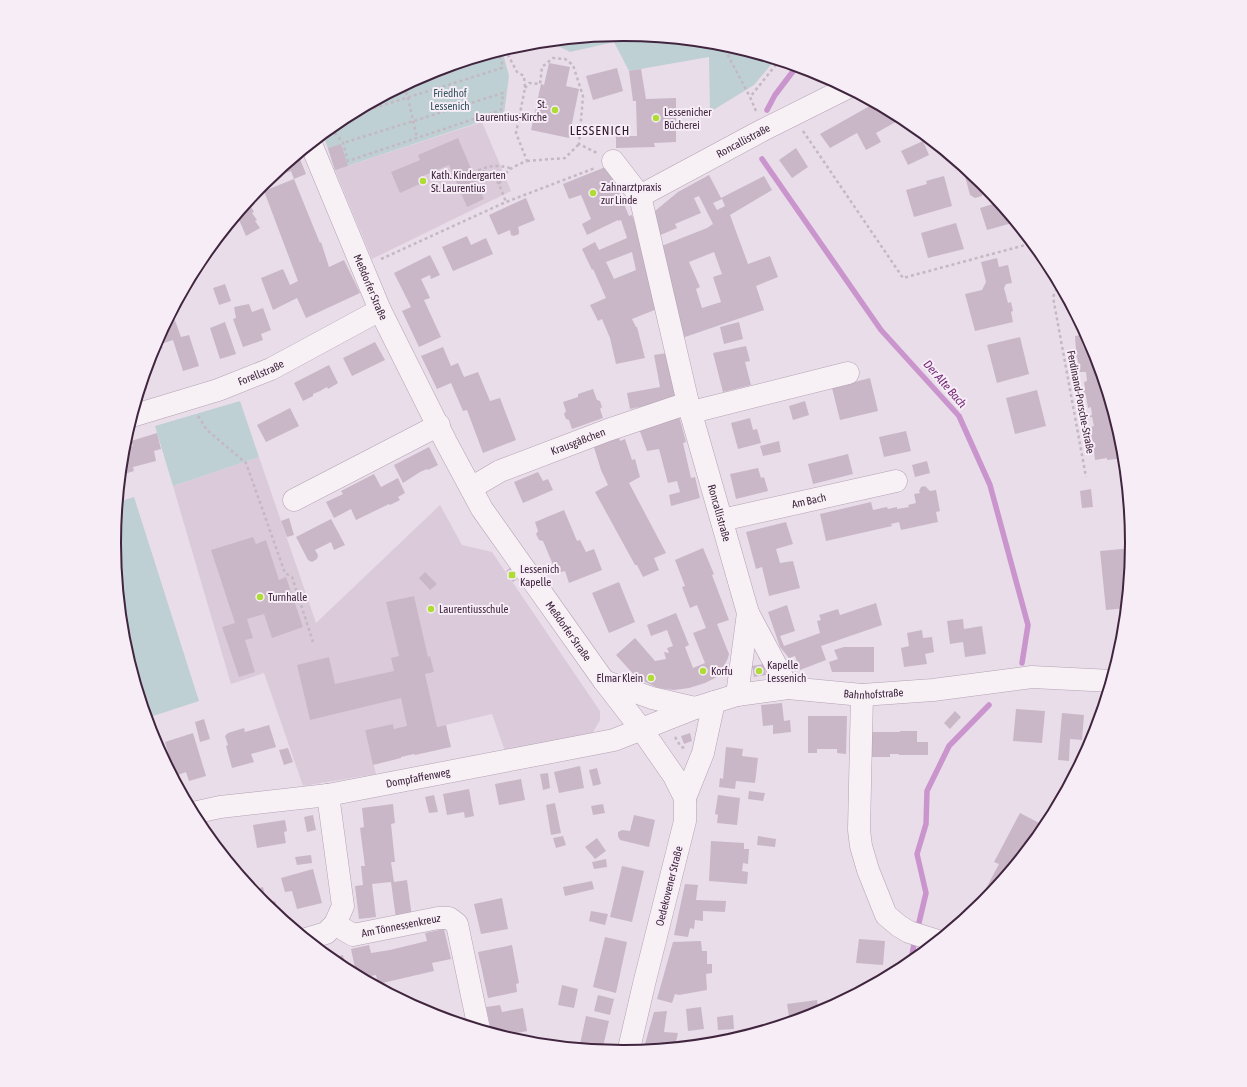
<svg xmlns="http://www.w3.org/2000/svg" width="1247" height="1087" viewBox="0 0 1247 1087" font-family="'Asap Condensed',sans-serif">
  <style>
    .built { fill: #dbcbda }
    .green { fill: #bed0d4 }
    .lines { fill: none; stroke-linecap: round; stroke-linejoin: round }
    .stream { stroke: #ca94cd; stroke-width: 5.5 }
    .building { fill: #c9b7c8; fill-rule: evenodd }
    .minor-casing { stroke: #b3a2b3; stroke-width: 23 }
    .path { stroke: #c4b8c3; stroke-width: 2.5; stroke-dasharray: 3 3; stroke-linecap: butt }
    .minor { stroke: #f7f1f6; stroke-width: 22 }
    .poi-dot { fill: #aedc34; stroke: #f6edf6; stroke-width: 1.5 }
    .labels { text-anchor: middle; stroke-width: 4; stroke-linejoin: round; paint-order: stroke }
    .park-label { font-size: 11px; fill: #31545e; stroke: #f6edf6 }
    .poi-label { font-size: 11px; fill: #41253f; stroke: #f6edf6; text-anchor: start }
    .street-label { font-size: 11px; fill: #41253f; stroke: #f6edf6 }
    .water-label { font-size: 12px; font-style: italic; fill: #782b79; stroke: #f6edf6 }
    .quarter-label { font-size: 13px; letter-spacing: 1px; fill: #32182f; stroke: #f6edf6 }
    .rim { fill: none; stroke: #41253f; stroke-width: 2 }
  </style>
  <rect width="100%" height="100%" fill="#e9dde9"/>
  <path class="built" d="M482,122L511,191L372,259L335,170Z
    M259,457L316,623L440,505L462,545L492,552L600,711V720L592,734L505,751L492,714L437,727L394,729L393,724L365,730L376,774L303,786L264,673L231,684L173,486Z"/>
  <path class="green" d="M624,34L723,44L775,60L754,85L710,112L709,57L629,71L614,42L570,52L548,41Z
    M502,50L509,76L504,114L335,170L323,134L341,120L429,73Z
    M240,401L259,457L173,486L155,426Z
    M134,497L199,701L147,718L124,643L114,543L118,502Z"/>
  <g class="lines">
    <path class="stream" d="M767,110L775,95L797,66
      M762,159L881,330L959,416L990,485L1028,625L1022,663
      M917,931L926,893L917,854L926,824L927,791L949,746L989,705
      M910,965L915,939"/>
  </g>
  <path class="building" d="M549,63L570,67L566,86L579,89L569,138L531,130L541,84L544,85Z
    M617,68L623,91L593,100L586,76Z
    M641,69L646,99L676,98V142L654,143L655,147L616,148V136H637L636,101H633L629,71Z
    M875,103L900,117L901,119L876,133L881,142L866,150L857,133L830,148L820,134Z
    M458,138L484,199L467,207L449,165L418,178L420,184L400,193L391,172L420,160L418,155Z
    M923,141L929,155L908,165L901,151Z
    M341,144L348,166L335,170L328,148Z
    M796,148L808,167L792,178L779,160Z
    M298,154L306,174L294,179L291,171L276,176L275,174Z
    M962,165L984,183L989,190L983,192L982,196L975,198L970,195Z
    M608,166L629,216L632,215L644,247L657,309L632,319L636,327H637L645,358L616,364L610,338L602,319L598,321L590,305L606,298L593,269L592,270L582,249L595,242L599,250L627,238L621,220L618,221V220L587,235L582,224L591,219L581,195L569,199L563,184ZM632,252L636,270L614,279L606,262Z
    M709,175L721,198L764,176L772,190L730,215L748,264L770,256L778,277L756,286L764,310L682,338L659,247L707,228L713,224L699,196L694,198L701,213L675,224L677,228L658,236L653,219L655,211L678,192ZM722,199L725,206L717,210L713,203ZM714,252L722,274L713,277L721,302L702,308L696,289L700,287L689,262Z
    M944,176L952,206L914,217L906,190L927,184L926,181Z
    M294,179L313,226L320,243L321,242L329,267L344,260L360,293L306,318L297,298L273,310L261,278L283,269L290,285L298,281L264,191Z
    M526,198L535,220L518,227L519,231V234L514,236L511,235L510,230L498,235L489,215Z
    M250,200L252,204L250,205L254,212L252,213L257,220L255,221L260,228L246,236L237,215Z
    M999,202L1016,222L987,230L980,208Z
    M956,223L964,249L928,258L921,233Z
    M467,236L471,245L486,238L493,254L453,271L442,247Z
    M430,255L440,275L431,279L430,275L421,279L430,298L424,300L441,337L419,347L402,311L411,307L394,273Z
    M997,258L999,267L1008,265L1012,283L1006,284L1004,288L1008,303L1011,302L1013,311L1011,312L1013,322L975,331L965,294L982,290L986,282L981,262Z
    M225,284L231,301L219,305L213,288Z
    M249,304L252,312L263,308L271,330L261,334L263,340L243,347L233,319L236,318L234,307Z
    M172,312L181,337L189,335L199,366L183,371L173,340L161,344L163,348L152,352Z
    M225,322L236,354L220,359L210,328Z
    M739,322L743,339L724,344L720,327Z
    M1087,334L1094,349L1123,444L1125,458L1107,460V458L1095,460L1093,441L1089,438L1092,434L1091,427L1094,426L1092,417H1089V416L1092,415L1091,407L1088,408L1086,396L1082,393L1085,389L1084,382L1087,381L1086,372H1080L1077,357L1073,355L1076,351L1075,336Z
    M1020,337L1029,374L997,383L987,345Z
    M375,342L385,360L352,376L343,358Z
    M746,346L750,361L745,362L751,385L723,392L713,353Z
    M443,347L451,366L458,363L464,377L478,372L490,401L500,398L516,440L483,453L467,410L463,411L451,383L437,389L421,356Z
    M667,353L677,399L630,409L627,393L660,387L654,355Z
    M329,365L338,383L328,389L327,387L320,391L313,394V396L303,401L294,383Z
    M870,378L878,411L840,420L832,388Z
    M593,389L597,400L600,401L602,407L600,409L603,418L572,429L569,420L566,419L564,414L566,411L563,402L578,397V394Z
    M1037,390L1046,426L1015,434L1006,398Z
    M805,401L809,415L793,420L789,406Z
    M290,408L299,426L266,442L257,425Z
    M679,416L686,442L683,443L691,478L695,477L700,498L671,506L669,495L680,492L677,481L668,483L659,449L647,451L638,426Z
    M750,418L753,430L757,429L761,443L738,449L731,423Z
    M906,431L911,451L884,457L879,437Z
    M157,433L161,449L154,451L156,461L133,467L134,471L121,475L123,449L133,446L131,441Z
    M618,433L620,441L625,439L632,460L635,459L640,477L629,483L666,553L654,558L659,570L643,577L637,565H635L595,492L608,485L601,470L592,441Z
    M779,441L781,452L763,456L760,446Z
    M429,447L438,465L428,470L427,469L420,472L403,483L394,465Z
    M848,454L853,474L813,484L808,464Z
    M927,461L930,473L915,477L912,465Z
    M758,468L761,478L764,477L768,491L736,499L730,474Z
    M538,472L543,481L548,479L553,490L523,503L514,482Z
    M374,474L381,487L398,478L405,493L398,497L400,500L390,505L389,504L356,520L351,509L334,518L326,502L343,494L341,491Z
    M925,486L930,491L936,490L940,511L936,512L938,522L901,530L899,522L891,524L892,526L826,541L820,514L871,502L873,510L887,507L888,509L897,507V509L909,507L908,505L916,503L914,494L920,493L919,491L921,487Z
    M1091,489L1093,507L1082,508L1080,491Z
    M564,510L577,541L580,540L586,552L594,549L602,570L569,583L565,571L558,573L556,566L554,567L543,541L539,540L536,534L538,531L535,522Z
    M289,518L294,535L287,537L281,521Z
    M331,519L345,545L334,550L331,542L315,550L318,555L317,559L312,562L308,560L296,537Z
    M786,522L793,544L776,549L780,563L793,561L800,588L769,596L762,567L756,569L746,532Z
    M253,537L256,544L266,540L279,580L286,577L303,627L272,638L264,614L247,619L253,638L245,640L255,672L239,677L222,627L235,623L211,550Z
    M703,548L714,574L712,575L729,620L717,624L729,654L728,658L720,674L715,678L705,683L689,688L674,690L658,688L637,678L616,655L635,638L655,661L666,659L664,652L669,653L667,648L673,646L667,630L651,636L647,625L676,613L689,645L685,647L693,668L705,663L693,633L706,628L697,605L690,608L682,587L685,586L675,560Z
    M1133,548L1127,608L1106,610L1100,551Z
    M510,568L517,579L513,582L506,571Z
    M425,572L437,584L430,590L419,578Z
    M619,582L635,622L609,633L592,593Z
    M414,596L428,657L430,656L434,672L425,674L437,727L446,725L451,747L415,755L414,754L401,757V758L373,765L365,730L393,724L394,729L407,726L401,698L310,720L297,665L329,657L335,684L394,671L391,658L399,656L386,602Z
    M876,603L882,625L821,646L826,660L800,670L795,656L789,658L780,647L768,612L787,605L795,631L780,636L784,646L820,633L817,621L821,620L819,615L838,609L840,615Z
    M963,619L964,629L982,626L986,654L965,657L963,642L950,644L947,621Z
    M922,630L923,638L932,637L934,652L925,654L927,664L904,667L901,648L909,646L907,633Z
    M844,647H874V672H832L829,662L838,659L834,650Z
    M764,664L766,675L754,677L752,666Z
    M782,703L784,721L790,720L791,732L773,734V725L763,726L761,705Z
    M1016,709L1045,711L1042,743L1013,741Z
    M955,711L961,717L950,729L944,723Z
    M1062,713L1084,715L1082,740L1070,739L1069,761L1058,760Z
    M808,716H847L846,754L837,753V749H817V753H808Z
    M1094,716H1101L1096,732H1093Z
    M204,719L210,739L200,742L195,722Z
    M269,725L276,747L251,754L254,762L232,768L226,746L228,745L225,736L228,733L244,728L245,732Z
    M900,731H917V742H928V755H899V754H890V757H872V732H900Z
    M193,733L206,776L189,781L186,772L175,776L165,742Z
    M690,733L692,741L684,744L681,736Z
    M726,747L743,749L742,756L758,758L755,783L736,781L735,789L719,787L720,778L723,779Z
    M288,748L293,762L284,765L279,750Z
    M580,766L584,788L559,793L554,772Z
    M597,768L601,784L593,786L589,770Z
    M548,773L550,788L543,790L540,774Z
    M521,779L525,800L499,805L495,784Z
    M469,789L474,816L465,818L464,812L447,815L443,794Z
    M749,791L765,793L763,801L748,799Z
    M434,795L438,812L429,813L425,797Z
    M718,795L740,798L737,825L717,823L718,815L715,814Z
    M555,803L561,833L551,835L546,805Z
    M393,804L395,823L391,824L395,862H391L394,882L407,880L412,917L396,919L391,882L372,884L376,917L359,919L355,886L363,885L361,866H365L360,828L364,827L362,808Z
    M603,804L605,813L593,815L591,806Z
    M1020,813L1045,826L1039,837L984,904L973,913L999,864L994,862Z
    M313,815L316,830L307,832L304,817Z
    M634,815L655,820L649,847L620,840L618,836V832L622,830L630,831Z
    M285,820L287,831L284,832L286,843L257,848L253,825Z
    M212,831L213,843L205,832Z
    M563,836L566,845L556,848L553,838Z
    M758,836L776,839L775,847L757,845Z
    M597,838L606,851L595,859L585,847Z
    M711,841L744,843V849H749L748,864L743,863L742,871L748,872L747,884L709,881Z
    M311,855L312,863L297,865L295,857Z
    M606,859L607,867L594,869L592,862Z
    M622,866L644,871L632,922L610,917Z
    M313,869L322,903L297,909L292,891L285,892L281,878Z
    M592,881L594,889L565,896L563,887Z
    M685,884L698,885L696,900L726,901L725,912L703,911V921L695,920L694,929L690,928L688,937L674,935Z
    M263,887L267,903L275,901L280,917L263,904L252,890Z
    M502,898L508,929L481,934L474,904Z
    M591,911L608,914L605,925L589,921Z
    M444,929L451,959L432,963L434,971L378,984L376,975L361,978L340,967L325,955L334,953L335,957L343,955L346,969L355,968L351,949L369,945L371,953L390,950L427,941L425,933Z
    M605,937L627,942L616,993L593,987Z
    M859,939L885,941L883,965L856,963Z
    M701,941L702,951H707V964H712V973L706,974L707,990L679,995L675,994L672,1003L657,999L673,942Z
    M512,945L519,983L516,984L517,992L488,998L478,952Z
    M562,985L578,989L574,1008L558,1005Z
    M598,995L614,999L610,1015L594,1011Z
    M817,1000L819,1014L790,1023L787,1004Z
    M500,1005L502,1012L523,1008L527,1031L501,1036L492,1033L486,1007Z
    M701,1007L704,1029L688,1031L686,1009Z
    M667,1011L664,1032L678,1033L675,1046L674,1048L658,1050L659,1045L645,1044L654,1012Z
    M733,1015L734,1029L718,1030L717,1017Z
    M586,1016L609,1021L602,1051L579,1049Z"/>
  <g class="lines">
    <g class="minor-casing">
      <g id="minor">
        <path id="s1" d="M311,144L380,310L446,442L482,509L604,681L642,730L674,776L685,798V821L644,984L628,1053"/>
        <path id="s2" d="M613,161L640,196L688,403L748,613L788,688"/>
        <path id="s3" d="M640,196L763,130L847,88"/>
        <path d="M692,412L848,373"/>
        <path id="s4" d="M132,416L218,390L271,369L380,310"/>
        <path id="s5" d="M471,488L500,471L608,430L688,403"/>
        <path d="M294,500L439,425"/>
        <path id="s6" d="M722,520L896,481"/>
        <path d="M604,681L652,698L695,708"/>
        <path d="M737,695L748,613"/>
        <path d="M862,695L859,830L861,846L868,870L886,915L899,926L909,932L938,941"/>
        <path d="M685,798L703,753L714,702"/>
        <path id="s7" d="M193,813L220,807L328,795L614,740L695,708L737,695L788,688L862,695L933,690L1032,677L1112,681"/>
        <path id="s8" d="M335,924L353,935L438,918H449L457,924L479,1029"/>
        <path d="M306,939L326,933L335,924L343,906L328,795"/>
      </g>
    </g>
    <path class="path" d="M722,44L750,97
      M505,49L517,72L524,76L525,88L516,133L527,161C512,167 507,169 499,184L506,202
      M404,86L408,98L417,138
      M525,88L529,83L540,84L542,67L553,58L565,59L573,65L583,96L579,144L597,153
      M756,111L750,97L779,61
      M345,117L502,68V61L497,52
      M331,128L343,143L348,161L501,110L503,93L343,143
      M803,131L903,278L1029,244L1037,249
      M527,161L565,158L579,144
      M499,184C493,177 488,172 479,170C491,165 497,165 510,168
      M381,259L506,202L595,168
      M1059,283L1053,297L1086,477
      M143,381L146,391
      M198,416L207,430L246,463L285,573L292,577L313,642
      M675,737L681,747L685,748"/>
    <use href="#minor" class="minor"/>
  </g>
  <g class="poi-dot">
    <circle cx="555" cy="110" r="4"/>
    <circle cx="656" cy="118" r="4"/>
    <circle cx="423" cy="181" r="4"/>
    <circle cx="593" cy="193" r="4"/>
    <rect x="508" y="571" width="8" height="8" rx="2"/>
    <circle cx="260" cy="597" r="4"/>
    <circle cx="431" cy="609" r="4"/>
    <circle cx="703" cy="671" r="4"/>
    <circle cx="759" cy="671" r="4"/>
    <circle cx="651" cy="678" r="4"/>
  </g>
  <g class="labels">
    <g class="park-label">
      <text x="450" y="97">Friedhof<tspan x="450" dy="13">Lessenich</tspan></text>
    </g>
    <g class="poi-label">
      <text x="547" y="108" text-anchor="end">St.<tspan x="547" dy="13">Laurentius-Kirche</tspan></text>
      <text x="664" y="116">Lessenicher<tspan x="664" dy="13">Bücherei</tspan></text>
      <text x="431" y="179">Kath. Kindergarten<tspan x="431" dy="13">St. Laurentius</tspan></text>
      <text x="601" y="191">Zahnarztpraxis<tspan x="601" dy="13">zur Linde</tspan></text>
      <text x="520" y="573">Lessenich<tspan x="520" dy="13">Kapelle</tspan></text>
      <text x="268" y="601">Turnhalle</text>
      <text x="439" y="613">Laurentiusschule</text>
      <text x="767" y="669">Kapelle<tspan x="767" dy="13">Lessenich</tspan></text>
      <text x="711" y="675">Korfu</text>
      <text x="643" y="682" text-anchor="end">Elmar Klein</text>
    </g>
    <g class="street-label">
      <text dy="4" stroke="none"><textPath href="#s3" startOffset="117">Roncallistraße</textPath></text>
      <text dy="4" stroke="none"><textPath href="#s1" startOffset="155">Meßdorfer Straße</textPath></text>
      <text dy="4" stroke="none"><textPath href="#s4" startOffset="136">Forellstraße</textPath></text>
      <text transform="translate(1081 402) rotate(79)" y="4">Ferdinand-Porsche-Straße</text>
      <text dy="4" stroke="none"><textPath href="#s5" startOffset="117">Krausgäßchen</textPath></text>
      <text dy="4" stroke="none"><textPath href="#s6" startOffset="89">Am Bach</textPath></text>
      <text dy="4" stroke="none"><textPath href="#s2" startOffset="371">Roncallistraße</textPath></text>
      <text dy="4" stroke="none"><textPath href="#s1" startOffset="553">Meßdorfer Straße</textPath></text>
      <text dy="4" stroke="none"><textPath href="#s7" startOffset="696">Bahnhofstraße</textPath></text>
      <text dy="4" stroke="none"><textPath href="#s7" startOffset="228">Dompfaffenweg</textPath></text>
      <text transform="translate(669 886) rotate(-76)" y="4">Oedekovener Straße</text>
      <text dy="4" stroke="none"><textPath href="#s8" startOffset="70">Am Tönnessenkreuz</textPath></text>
    </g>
    <g class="water-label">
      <text transform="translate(945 384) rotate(49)" y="4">Der Alte Bach</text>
    </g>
    <g class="quarter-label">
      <text x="600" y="135">LESSENICH</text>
    </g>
  </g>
  <path d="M0 0H1247V1087H0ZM121 543a502 502 0 1 1 1004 0a502 502 0 1 1-1004 0Z" fill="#f6edf6" fill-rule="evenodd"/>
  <path class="rim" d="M121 543a502 502 0 1 1 1004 0a502 502 0 1 1-1004 0Z"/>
</svg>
